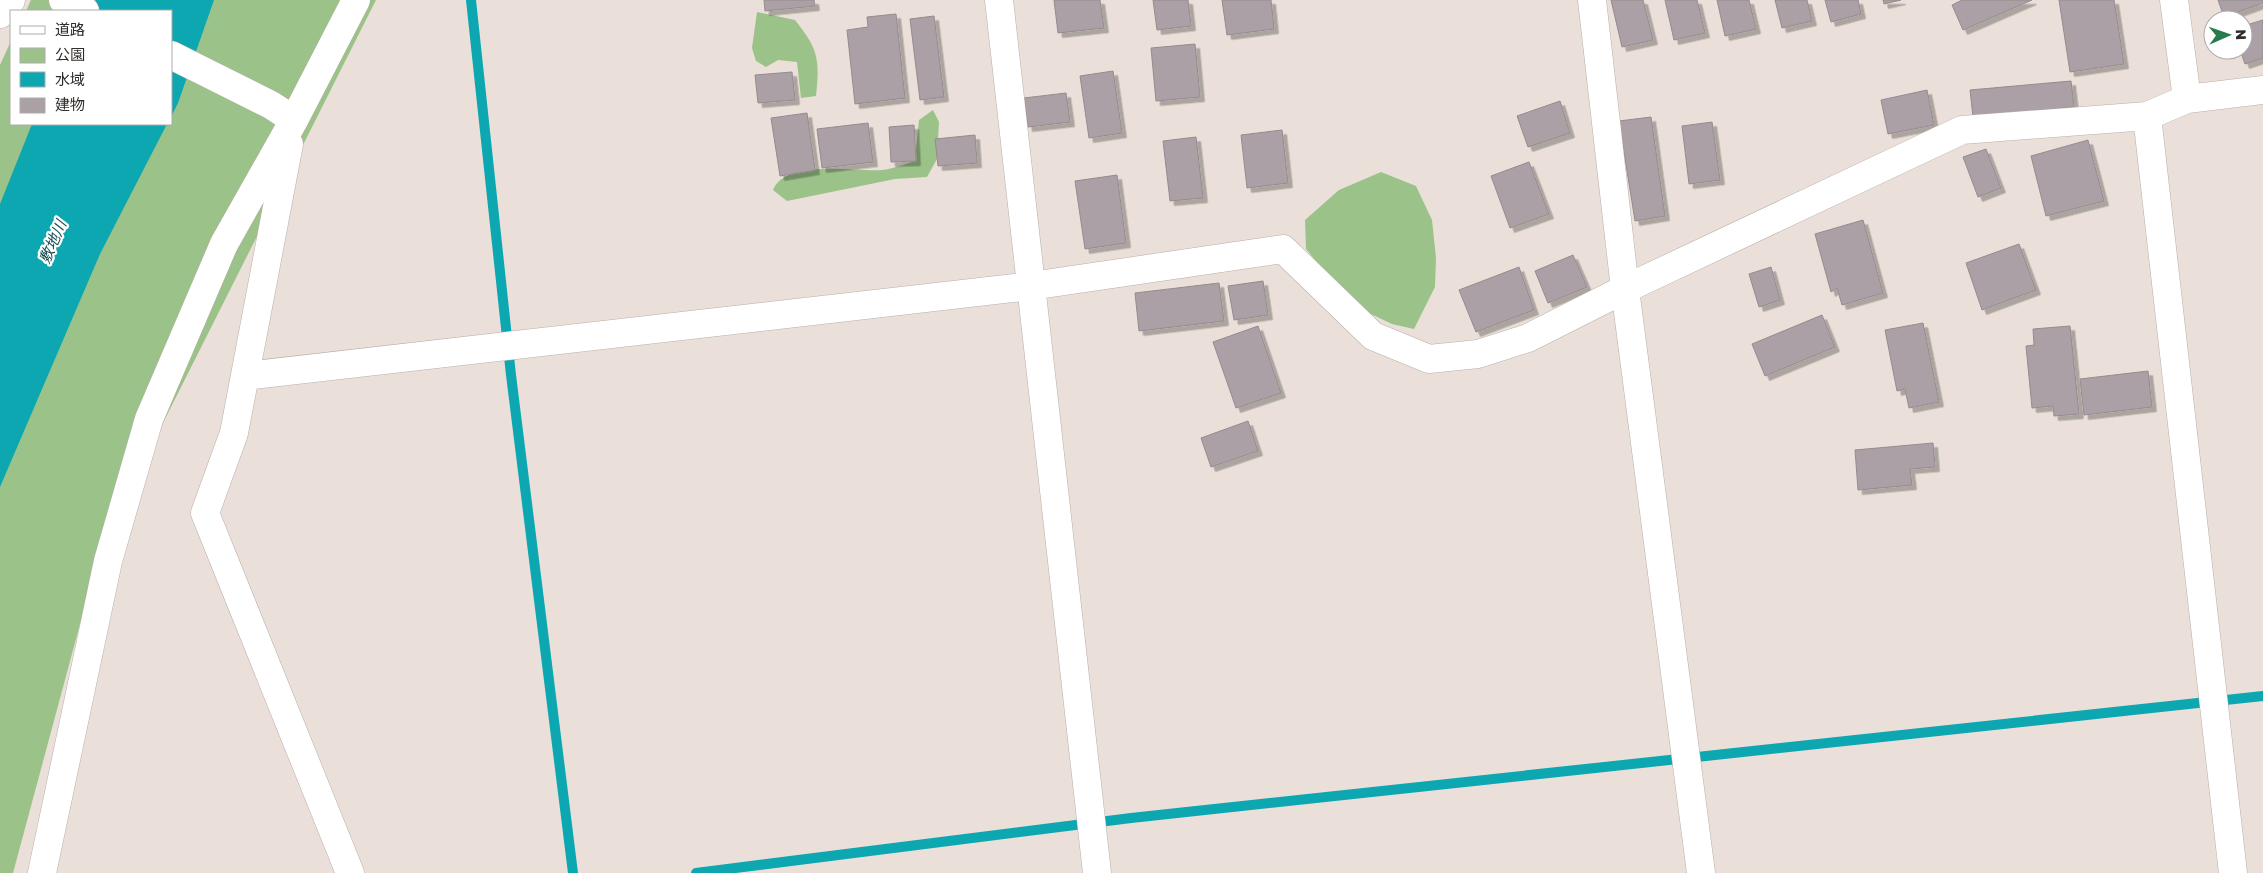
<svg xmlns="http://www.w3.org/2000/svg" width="2263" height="873" viewBox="0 0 2263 873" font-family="'Golos Text','Noto Sans JP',sans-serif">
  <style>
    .green { fill: #9bc288 }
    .water { fill: #0ca7b0 }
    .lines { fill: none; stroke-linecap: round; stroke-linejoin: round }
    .stream { stroke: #0ca7b0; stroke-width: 10 }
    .building { fill: #aba0a5; stroke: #958b8f; filter: url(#shadow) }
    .minor-casing { stroke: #b8afa9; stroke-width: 29 }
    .minor { stroke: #fff; stroke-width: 28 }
    .labels { text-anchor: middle; stroke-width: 4.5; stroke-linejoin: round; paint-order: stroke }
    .water-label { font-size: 15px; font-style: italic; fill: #154d51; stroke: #fff }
  </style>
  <defs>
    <filter id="shadow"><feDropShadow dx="4.5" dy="4.5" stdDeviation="0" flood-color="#0004"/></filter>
  </defs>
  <rect width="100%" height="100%" fill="#eae0d9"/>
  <path class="green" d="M31,0H376L101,546L13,873H0V65L11,41V124H171V11H26Z
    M757,12L795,20C818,49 820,58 816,96L801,98L797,62L778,60L766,67L756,61L752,48Z
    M933,110L939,122L937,159L927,177L895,179L787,201L773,190C786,158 854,172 882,170C893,169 905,164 915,161L919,120Z
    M1381,172L1416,186L1432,220L1436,258L1435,287L1414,329L1392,324L1352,305L1306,249L1305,220L1339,190Z"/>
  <path class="water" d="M96,0H214L178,103L171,117V11H90Z
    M32,124H167L100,254L0,487V204Z"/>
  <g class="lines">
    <path class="stream" d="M471,0L511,375L573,873
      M696,873L1131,818L2263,696"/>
  </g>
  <path class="building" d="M764,0H814L815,6L765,11Z
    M1054,0H1100L1104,28L1058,33Z
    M1153,0H1188L1191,26L1157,30Z
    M1222,0H1271L1274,29L1227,35Z
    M1611,0H1643L1653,40L1622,47Z
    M1665,0H1697L1705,33L1674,40Z
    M1717,0H1749L1756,29L1725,36Z
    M1775,0H1807L1812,21L1782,28Z
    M1825,0H1858L1861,14L1831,22Z
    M1883,0H1901L1884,4Z
    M1962,0H2032L1963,30L1952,5Z
    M2059,0H2114L2124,64L2070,72Z
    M2218,0H2263V3L2224,17Z
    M896,14L905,98L855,104L847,30L868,27L867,17Z
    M934,16L944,97L920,100L910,19Z
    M2263,20V58L2245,64L2240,50H2243V26Z
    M1195,44L1200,97L1156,101L1151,48Z
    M1113,71L1122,133L1089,138L1080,76Z
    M792,72L795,100L758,103L755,75Z
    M2071,81L2074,107L1973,117L1970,90Z
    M1927,90L1934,125L1888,134L1881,100Z
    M1066,93L1070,122L1028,127L1024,98Z
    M1560,101L1570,133L1528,147L1517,116Z
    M807,113L815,170L780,176L771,118Z
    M1651,117L1665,216L1635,221L1619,121Z
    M1712,122L1720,180L1689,184L1682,126Z
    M868,123L873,162L822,168L817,129Z
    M914,125L916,161L891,162L889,127Z
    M1282,130L1288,183L1247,188L1241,135Z
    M975,135L977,163L938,166L935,139Z
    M1196,137L1203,198L1170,201L1163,141Z
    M2088,140L2104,201L2046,216L2031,156Z
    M1986,149L2001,188L1978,197L1963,157Z
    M1529,162L1549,214L1510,228L1491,176Z
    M1117,175L1126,243L1085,249L1075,181Z
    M1863,220L1883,293L1842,305L1837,288L1831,292L1815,234Z
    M2019,244L2036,290L1982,310L1966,263Z
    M1573,255L1587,287L1548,303L1535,271Z
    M1519,267L1534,310L1476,332L1459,290Z
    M1771,267L1780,300L1759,307L1749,274Z
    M1263,281L1268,315L1234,320L1228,286Z
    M1219,283L1224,321L1139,331L1135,293Z
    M1822,315L1835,347L1765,376L1752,344Z
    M1923,323L1939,402L1909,408L1905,389L1897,391L1885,330Z
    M1258,326L1281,393L1236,408L1213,342Z
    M2070,326L2079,414L2054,416L2053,406L2032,408L2026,346L2034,345L2033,329Z
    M2148,371L2152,407L2084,415L2080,379Z
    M1248,421L1258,451L1211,467L1201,438Z
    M1933,443L1935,467L1910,469L1912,485L1858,490L1855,450Z"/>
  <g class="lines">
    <g class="minor-casing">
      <path id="minor" d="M63,0L85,11
        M999,0L1097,873
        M1592,0L1625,289L1701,873
        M2174,0L2187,99
        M0,14L11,0
        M171,55L271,105L294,120
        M2147,116L2233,873
        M289,144L234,433L205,513L350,873
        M245,376L1031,286L1283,249L1373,336L1429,359L1478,354L1528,338L1625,289L1962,130L2147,116L2187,99L2263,90
        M42,873L108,561L149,419L224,244L294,120L356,0"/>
    </g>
    <use href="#minor" class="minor"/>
  </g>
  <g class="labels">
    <g class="water-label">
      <text transform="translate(53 242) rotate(-66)" y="5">敷地川</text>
    </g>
  </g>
  <rect x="10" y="10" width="162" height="115" fill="#ffffff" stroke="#acabaa"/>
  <rect x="20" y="26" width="25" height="8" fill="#ffffff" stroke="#acabaa"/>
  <text x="55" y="35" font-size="15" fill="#302c2a">道路</text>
  <rect x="20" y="48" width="25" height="15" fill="#9bc288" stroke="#acabaa"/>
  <text x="55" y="60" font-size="15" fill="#302c2a">公園</text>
  <rect x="20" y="72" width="25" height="15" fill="#0ca7b0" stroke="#acabaa"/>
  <text x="55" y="85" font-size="15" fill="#302c2a">水域</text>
  <rect x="20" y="98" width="25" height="15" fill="#aba0a5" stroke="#acabaa"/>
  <text x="55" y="110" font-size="15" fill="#302c2a">建物</text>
  <g transform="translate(2228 35) rotate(88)"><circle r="24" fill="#ffffff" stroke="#acabaa"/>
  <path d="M0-4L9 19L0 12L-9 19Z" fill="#277c4f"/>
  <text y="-8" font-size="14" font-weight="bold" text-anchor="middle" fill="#302c2a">N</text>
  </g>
</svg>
